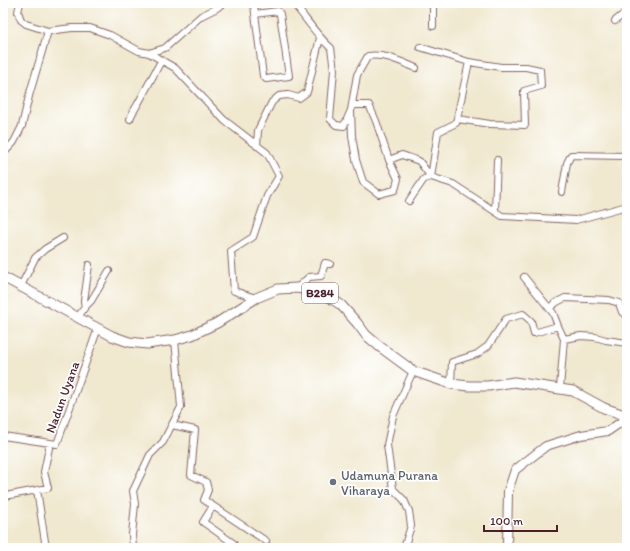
<svg xmlns="http://www.w3.org/2000/svg" width="630" height="551" viewBox="0 0 630 551" font-family="Itim,sans-serif">
  <style>
    .lines { fill: none; stroke-linecap: round; stroke-linejoin: round }
    .street-casing { stroke: #846564; stroke-width: 8 }
    .secondary-casing { stroke: #846564; stroke-width: 10 }
    .primary-casing { stroke: #846564; stroke-width: 11 }
    .street { stroke: #fff; stroke-width: 6 }
    .secondary { stroke: #fff; stroke-width: 8 }
    .primary { stroke: #fff; stroke-width: 9 }
    .worship-dot { fill: #6b7280; stroke: #fff; stroke-width: 1.5 }
    .labels { text-anchor: middle; stroke-width: 3.5; stroke-linejoin: round; paint-order: stroke }
    .shield { fill: #fff; stroke: #80626b; stroke-width: 1 }
    .shield-label { font-size: 12px; font-weight: bold; fill: #4a1f2b }
    .street-label { font-size: 13px; fill: #4a1f2b; stroke: #fff }
    .worship-label { font-size: 13px; fill: #5b616d; stroke: #fff; text-anchor: start }
  </style>
  <rect width="100%" height="100%" fill="#fff"/>
  <filter id="ink" filterUnits="userSpaceOnUse"><feTurbulence type="fractalNoise" baseFrequency=".025" numOctaves="2"/><feDisplacementMap in="SourceGraphic" scale="8" xChannelSelector="R" yChannelSelector="G"/><feConvolveMatrix kernelMatrix="1 2 1 2 8 2 1 2 1" color-interpolation-filters="sRGB"/></filter>
  <filter id="wash" filterUnits="userSpaceOnUse"><feTurbulence type="fractalNoise" baseFrequency=".012" numOctaves="4" result="noise"/><feDisplacementMap in="SourceGraphic" scale="16" xChannelSelector="R" yChannelSelector="G"/><feGaussianBlur stdDeviation="0.9" result="paint"/><feColorMatrix in="noise" values="0 0 0 0 0 0 0 0 0 0 0 0 0 0 0 0 0 1.4 0 .05"/><feComposite in="paint" operator="in"/></filter>
  <g filter="url(#wash)">
    <rect width="100%" height="100%" fill="#f0e8cf"/>
  </g>
  <g filter="url(#ink)">
    <g class="lines">
      <g class="street-casing">
        <path id="street" d="M20,3L18,12L21,20L26,24L48,31L72,28H90L110,35L139,51L149,53L165,48L201,16L217,8L223,3
          M254,3L255,14
          M293,3C306,18 316,35 331,48L334,70L330,119L336,125L344,126L351,110L357,75L368,56C384,53 401,62 416,68
          M433,3V26
          M278,11L280,14L289,76L266,79L263,76L255,14Z
          M615,21L627,11
          M420,47L469,62L501,67H526L540,70L541,86L524,91L525,125L490,124L458,119
          M149,53L175,68L224,120L267,153L279,176L267,196L253,237L231,251L234,291L256,298
          M351,112L352,136L356,160L363,182L379,194L395,190L398,179L389,160L376,121L369,105H352
          M130,119L132,114L139,102L161,61
          M257,146L258,130L272,102L279,96L288,95L299,98L307,92L320,38
          M3,154L14,142L22,126L29,96L48,31
          M389,160L402,155L419,161L431,177
          M431,177L438,132L456,123L469,62
          M562,192L567,163L571,155L627,156
          M409,201L424,179L431,177L453,184L502,216L576,220L627,206
          M495,210L497,160
          M524,277L553,313L558,326
          M21,286L35,258L45,249L63,238
          M297,288L309,277L321,276L325,263L330,264
          M85,307L91,301L109,271
          M549,308L557,302L565,298L609,300L619,303L622,312L627,315
          M78,317L85,307L84,301L89,265
          M564,339L581,336L595,337L606,340L627,343
          M451,384L452,362L477,354L488,346L506,319L523,314L531,321L534,333L558,326L564,339L560,388
          M172,425L195,430L191,475L206,482L208,490L204,500L266,541
          M3,436L57,444L98,328
          M37,490L46,548
          M3,495L5,496L48,488L44,472L50,443
          M213,506L203,522L233,543
          M133,548L132,535L135,504L133,491L150,455L163,442L181,407L175,340
          M404,548L411,526L409,511L404,500L393,489L387,445L393,416L413,371"/>
      </g>
      <g class="secondary-casing">
        <path id="secondary" d="M507,548L508,491L515,470L546,446L581,435L608,431L627,418"/>
      </g>
      <g class="primary-casing">
        <path id="primary" d="M3,277L112,336L129,342L147,344L175,340L192,335L217,323L256,298L278,289L297,288L314,291L329,297L341,305L357,323L366,335L379,346L413,371L451,384L469,386H488L514,382L573,391L604,408L627,416"/>
      </g>
      <use href="#street" class="street"/>
      <use href="#secondary" class="secondary"/>
      <use href="#primary" class="primary"/>
    </g>
  </g>
  <circle class="worship-dot" cx="333" cy="482" r="4"/>
  <g class="labels">
    <rect class="shield" x="302" y="283" width="36" height="20" rx="3"/>
    <g class="shield-label">
      <text x="320" y="297">B284</text>
    </g>
    <g class="street-label">
      <text transform="translate(62 397) rotate(-70)" y="5">Nadun Uyana</text>
    </g>
    <g class="worship-label">
      <text x="341" y="480">Udamuna Purana<tspan x="341" dy="15">Viharaya</tspan></text>
    </g>
  </g>
  <rect width="630" height="551" fill="none" stroke="#fff" stroke-width="16"/>
  <path d="M484 525v6h73v-6" fill="none" stroke="#4a1f2b" stroke-width="2"/>
  <text x="490" y="525" font-size="12" fill="#4a1f2b" stroke="#ffffff" stroke-width="3" paint-order="stroke">100 m</text>
</svg>
